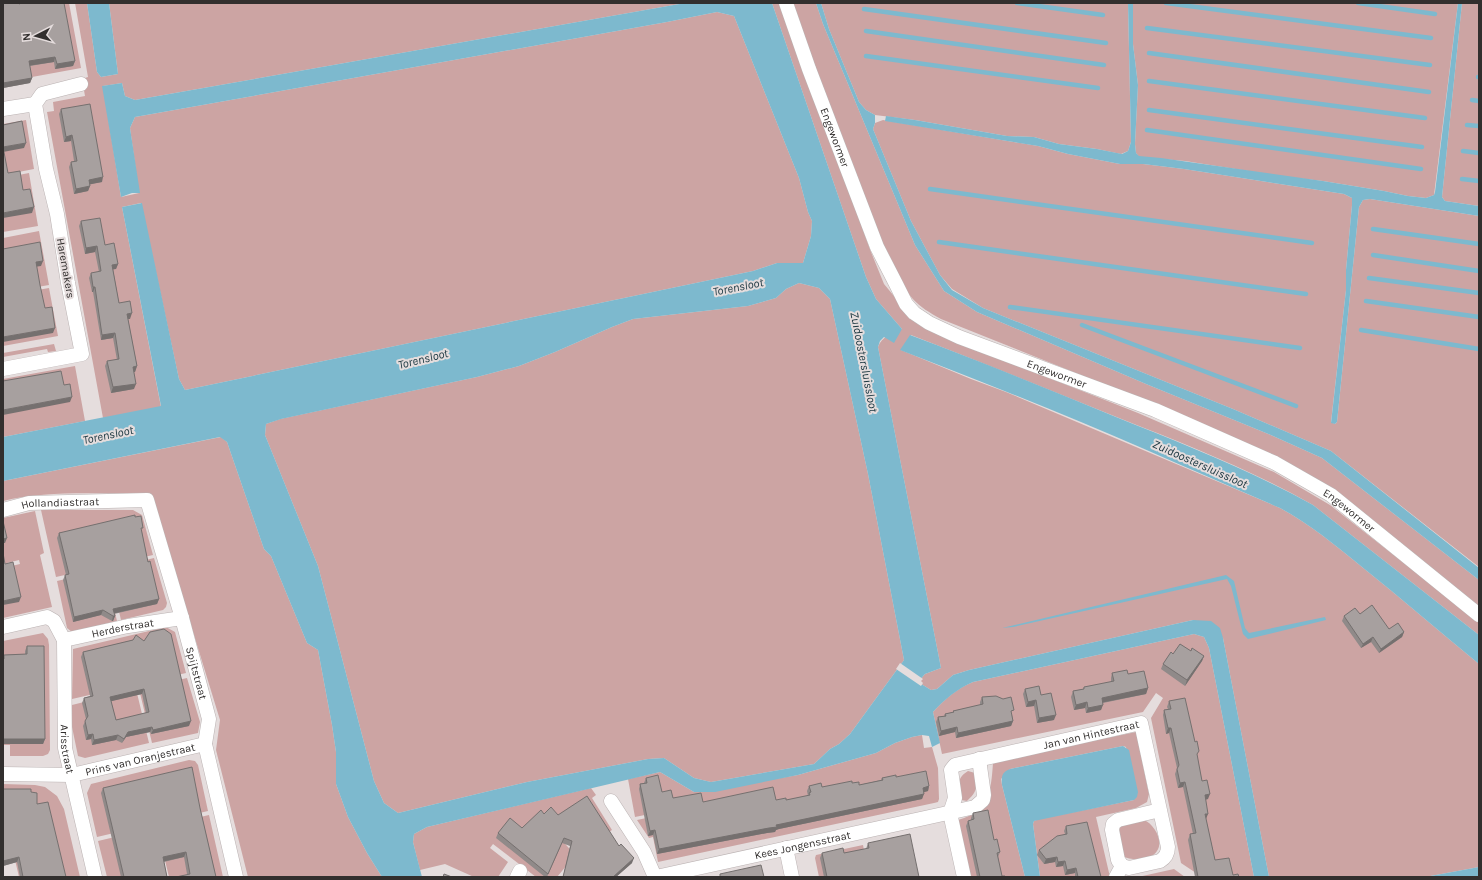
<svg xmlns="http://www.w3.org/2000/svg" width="1482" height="880" viewBox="0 0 1482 880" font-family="Karla,sans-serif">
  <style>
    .green { fill: #cca4a3 }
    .water { fill: #7db9ce; fill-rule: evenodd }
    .pier { fill: #e5dddd }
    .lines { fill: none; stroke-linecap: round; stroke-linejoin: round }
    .stream { stroke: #7db9ce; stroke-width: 4.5 }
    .minor-casing { stroke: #bbb3b3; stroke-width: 15 }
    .minor { stroke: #fff; stroke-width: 14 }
    .wall { fill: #908a89; fill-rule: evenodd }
    .shaded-wall { fill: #75706f }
    .building { fill: #a7a09f; stroke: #75706f; fill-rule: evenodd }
    .labels { text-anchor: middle; stroke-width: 4; stroke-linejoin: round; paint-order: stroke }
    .street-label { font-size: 11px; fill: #322f2e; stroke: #e5dddd }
    .water-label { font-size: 12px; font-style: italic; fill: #16333d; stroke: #e5dddd }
  </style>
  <rect width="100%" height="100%" fill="#e5dddd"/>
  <path class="green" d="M18,3H69L81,68L32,77Z
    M75,3H87L97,72L101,77L118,74L109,3H685L135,100L125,96L122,83L103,86L121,197L139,193L130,128L135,117L667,22L717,12L734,16L799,178L808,212L812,221L811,236L803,263H777L753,271L185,390L179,379L141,203L122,207L161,407L103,418L47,112L54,111L53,102L85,96L82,79L88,77Z
    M772,3H781L871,252L884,284L903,307L973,348L1138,413L1274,472L1330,505L1479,622V635L1313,505C1251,470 1185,444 1119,418C1050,390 981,362 911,335L901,350L971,379L1006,392L1280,508C1310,524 1335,545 1362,567C1401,598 1440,632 1479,664V867L1425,877H1269L1223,638L1193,620L969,670L953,675L937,689L931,690L918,682L925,674L941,668L878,347C882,336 892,334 902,329L876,299L866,277Z
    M793,3H816L823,24L915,245L944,291L977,312L1146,384L1273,436L1322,458L1479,580V608L1334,492L1148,402L941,319C930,313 920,307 912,298C888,269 873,224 860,189C836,127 815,65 793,3Z
    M821,3H1128L1131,142L1128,151L1121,154L1097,149L1059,144L1034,137L1007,136L915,120L875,115L866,110L859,102L829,29Z
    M1133,3H1458L1434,195L1426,198L1408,196L1384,191L1323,181L1287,177L1185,161L1139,157L1136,153L1135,144L1138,85L1133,44Z
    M1462,3H1479V206L1445,201L1442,197Z
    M26,120L34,169L3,175V124Z
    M883,120L1038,146L1068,154L1120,164H1143L1184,169L1344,194L1352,198V205L1346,270V290L1331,422L1335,424L1337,422L1359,207L1363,200L1370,199L1479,216V567L1331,451L1233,409L983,308L952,289L940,275L911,221L873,129L875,123Z
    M29,173L38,226L3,232V178Z
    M39,231L49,285L3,293V238Z
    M799,283L819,288L830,299L868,474L904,660L850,734L839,744L830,749L814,764L711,782L694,778L664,758L648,759L527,782L398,813L384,803L374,781L318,566L265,435L266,424L280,419L477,377L519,366L555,352L612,327L633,319L748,306L776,298L786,289Z
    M49,288L58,336L3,346V296Z
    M54,344L56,351L48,352L47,349L3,357V353Z
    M75,366L85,421L3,437V379Z
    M221,437L227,442L264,549L271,556L307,643L318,650L332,725L336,752V784L348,817L367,853L382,877H248L216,750L220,720L153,501L147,494C100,494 48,490 3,501V481Z
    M41,510H133L142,515L153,555L56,577Z
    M35,511L44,553L40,555L52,607L3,618V568L20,564L19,560L3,564V518Z
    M154,558L167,603L166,607L163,610L121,620L109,569Z
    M105,570L117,621L72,632L67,628L57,581Z
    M166,627L175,632L186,673L72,699L73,649Z
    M43,633L48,639L49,645L50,750L48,754L43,756H10V745H3V641Z
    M1194,634L1204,637L1209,648L1254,877H1197L1199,875L1181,863L1151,718L1163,698L1156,693L1143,712L942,754L933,712C945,699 956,689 973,682Z
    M187,678L200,722L198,733L152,743L139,689Z
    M136,689L149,743L85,758L78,756L72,727V705Z
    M1136,732L1149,794L1147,802L1136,808L1096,817L1110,877H1040L1033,824L1034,821L1039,819L1134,800L1126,747L1123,746L1010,769L1001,779L1002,785L1025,877H970L958,820C989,811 991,792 993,763L1058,748Z
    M922,735L924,748L932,747L938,768L939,799L938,802L934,803L658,862L653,837L649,838L637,820L684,810V807L635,817L628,779L660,772L694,792L798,775L876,753L895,743L912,737Z
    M189,760L195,761L198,765L208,811L97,837L87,793L91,784Z
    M968,771L975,773C977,787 978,791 967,801L961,800C959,787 955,779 968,771Z
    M3,784L35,785L45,787L57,796L64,809L80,877H19L7,826L3,827Z
    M591,788L596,795L592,798L612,830L589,846L542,813L539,815L577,857L567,865L557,877H536L493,844L490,848L508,862L498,877H474L445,864L420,870L413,842L414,834L427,827Z
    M209,815L223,877H169L157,827Z
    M1144,820C1154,824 1164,841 1157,851C1151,861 1131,861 1123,856L1119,828L1123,824Z
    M153,828L165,877H107L98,841Z
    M863,845L869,877H819L815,858L816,855Z
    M1174,869L1185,877H1138Z"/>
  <path class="water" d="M87,3H109L118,74L101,77L97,72Z
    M685,3H772L866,277L876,299L902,329L894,343L884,337L880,341L878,347L941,668L925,674L918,682L931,690L937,689L953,675L969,670L1193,620L1211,621L1220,628L1223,638L1269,877H1254L1209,648L1204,637L1194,634L973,682C957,689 945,699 933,712L940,743L932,747L929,736L922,735L912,737L895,743L876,753L798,775L715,792H694L660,772L427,827L414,834L413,842L422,877H382L367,853L348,817L336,784V752L332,725L318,650L307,643L271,556L264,549L227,442L220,437L3,481V437L161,406L122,207L142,203L179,379L185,390L753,271L777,263H803L811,236L812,221L808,212L799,178L734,16L717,12L667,22L135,117L130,128L140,193H132L121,197L102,86L122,83L125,96L135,100ZM799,283L819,288L830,299L868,474L904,660L850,734L839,744L830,749L814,764L711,782L694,778L664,758L648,759L527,782L398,813L384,803L374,781L318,566L265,435L266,424L281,419L477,377L519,366L555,352L612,327L633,319L748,306L776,298L786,289Z
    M816,3H821L829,29L859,102L866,110L875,115V123L873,129L911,221L940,275L952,290L983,308L1233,409L1331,451L1479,568V580L1322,458L1273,436L1146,384L977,312L944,291L915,245L823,24Z
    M1128,3H1133V44L1138,85L1135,144L1136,153L1139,156L1161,158L1323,181L1384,191L1408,196L1426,198L1434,195L1435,192L1458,3H1462L1442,197L1445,201L1479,206V216L1370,199L1363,200L1359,207L1337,422L1335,424L1331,423L1346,290V270L1352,205V198L1344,194L1184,169L1143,164H1120L1068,154L1038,146L885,121L886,116L915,120L1007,136L1034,137L1059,144L1097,149L1122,154L1128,151L1131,142Z
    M910,335C980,361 1048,389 1116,417C1183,444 1250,470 1313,505L1479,635V664C1440,632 1401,598 1362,567C1335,545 1310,524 1280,508C1189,469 1099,428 1007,392C972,378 936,364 900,350Z
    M1226,575L1234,581L1245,628L1249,633L1325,617L1326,620L1248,639L1243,634L1231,586L1227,579L1013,627L1002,628Z
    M1123,746L1129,750L1138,792L1137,797L1134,800L1034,821L1033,824L1040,877H1025L1002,785C1001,777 1002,772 1010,769Z
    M1479,867V877H1425Z"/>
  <path class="pier" d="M900,663L923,679L921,681L923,683L921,686L896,669Z"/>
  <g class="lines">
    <path class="stream" d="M1017,3L1103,15
      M1166,3L1431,38
      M1358,3L1435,14
      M864,9L1106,43
      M1147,28L1430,65
      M866,31L1104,65
      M1149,53L1429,92
      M866,56L1098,88
      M1478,77H1479
      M1149,81L1425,118
      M1472,100L1479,101
      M1149,110L1422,147
      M1467,125L1479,126
      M1147,130L1421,169
      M1463,151L1479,153
      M1462,179L1479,181
      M930,189L1312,243
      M1373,229L1479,244
      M939,242L1306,294
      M1373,255L1479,271
      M1369,278L1479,293
      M1366,301L1479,317
      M1010,307L1300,348
      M1082,325L1296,406
      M1361,330L1479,349"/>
    <g class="minor-casing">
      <g id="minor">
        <path id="s1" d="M786,3L809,69L877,247L896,284L906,304L914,313L929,323L959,337L1155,410L1275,463L1331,495L1479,615"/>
        <path d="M3,109L35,104"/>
        <path d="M3,369L82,354L68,283L57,214L46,169L35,104L42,94L81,84"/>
        <path id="s2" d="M3,510L29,503L147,500L182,618L209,719L205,744L236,877"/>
        <path id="s3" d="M3,627L47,617L54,621L64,640L65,748L95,877"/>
        <path id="s4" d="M64,640L128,626L182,618"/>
        <path id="s5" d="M3,774L72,775L205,744"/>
        <path d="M611,801L644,852L655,877"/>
        <path id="s6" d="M950,813L955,798L951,770L955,765L1141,723L1168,847C1168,854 1165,858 1160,861L1129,868L1122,866L1118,860L1112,830L1113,824L1118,820L1160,810"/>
        <path d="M950,813L964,877"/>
        <path d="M786,848L792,877"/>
        <path d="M517,877L520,871"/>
        <path id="s7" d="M656,877L975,807L983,800L984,795L979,759"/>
        <path d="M1116,877L1122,866"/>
      </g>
    </g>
    <use href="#minor" class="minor"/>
  </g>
  <path class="wall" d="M3,3L75,61L73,66L55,69L54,62L30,66L32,78L30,83L3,88Z
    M61,109L102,182L90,184V186L88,191L74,194L69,167L71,162L74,161L71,141L64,142L59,114Z
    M81,221L105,245L118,264L116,269H113L119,303L130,319H128L137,366L135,372H134V389L111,393L105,366L107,361L117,360L113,338L101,340L93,292H92L89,278L91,273L99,272L95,252L85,254L79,226Z
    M135,517L142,532L148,562L159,599L157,604L114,614L115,616L113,621H112L101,615L73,622L63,580L65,575H66L57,538L59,533Z
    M1360,614L1389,629L1404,632L1402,637L1379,653L1371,642L1361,648L1342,621L1344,616Z
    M133,640L189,726L151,734L150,732L126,737L122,743L116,740L92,745L91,739L86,740L83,726L86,719L82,703L84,698L90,696L81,657L83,652ZM142,694L146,713L116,720L111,701Z
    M27,646L45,739L43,744H3V658L4,655L25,654V651Z
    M1173,654L1204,656L1202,661L1185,686L1161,669L1163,664Z
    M1112,673L1128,674L1148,688L1146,694L1103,703L1101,710L1086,713L1085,708L1074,710L1071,697L1073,691L1083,689L1084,687L1111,682V678Z
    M1025,689L1041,695L1054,720L1037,723L1034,706L1026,707L1023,694Z
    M982,697L1012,715L1013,721L1011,726L956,738L955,732L939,736L936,722L938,717L944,716L945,714L953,712V711L980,705V702Z
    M1169,701L1197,757L1202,781L1208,799L1205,800L1206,819L1215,860L1233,875L1239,877H1195L1188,840L1190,834H1193L1183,787L1178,788L1175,774L1177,768L1169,733L1166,734L1163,715L1164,710L1168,709L1167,707Z
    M896,777L929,786L928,791L924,792L922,799L779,829L776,830L775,832L767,833L657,854L653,835L648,836L639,789L640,784L644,783L646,778L662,792L673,798L703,802L776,800H786L808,796L807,791L809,786L822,787L852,783L859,785L881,780L882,778Z
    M103,788L200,808L216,877L187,874L184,857L164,862L167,877H121L101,793Z
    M3,789L31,792L37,804L66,877H20L17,862L3,866Z
    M973,813L994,840L1000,852L998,857L1002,876L1005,877H977L966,826L968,821L971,820V818Z
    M544,814L558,815L619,846L632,863L616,877H563L570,846L562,843L547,877H545L496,838L498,833L522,828Z
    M1066,826L1101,877H1075V873L1065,875L1063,866L1056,867L1055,862L1044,864L1037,855L1039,850L1065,834L1064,831Z
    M868,843L919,877H824L820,858L822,853H844L866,849Z"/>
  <path class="shaded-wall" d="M55,57L54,62L27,66L29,61Z
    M75,61L73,66L55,69L57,64Z
    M32,78L30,83L3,88V83Z
    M72,135L71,141L64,142L66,137Z
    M26,143L24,148L3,152V147Z
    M103,177L102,182L87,185L89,180Z
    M90,186L88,191L74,194L76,189Z
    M34,207L32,213L3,218V213Z
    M97,246L95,252L85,254L86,248Z
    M43,261L41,266L34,267L36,262Z
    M118,264L116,269L110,270L112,265Z
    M93,287H95L93,292H92Z
    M132,313L130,319H125L127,314Z
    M55,328L53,333L3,342V337Z
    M115,333L113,338L101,340L102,335Z
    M137,366L135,372H131L133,367Z
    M136,384L134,389L111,393L113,387Z
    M72,397L70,402L3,415V410Z
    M7,538L5,543H3V539Z
    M21,597L19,602L3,605V601Z
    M159,599L157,604L111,614L113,609Z
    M103,610L101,615L73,622L74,617Z
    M113,616H115L113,621H112Z
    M1404,632L1402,637L1379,653L1381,649Z
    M1373,637L1371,642L1361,648L1363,644Z
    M1204,656L1202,661L1185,686L1187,680Z
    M1148,688L1146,694L1100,703L1102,698Z
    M144,689L142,694L108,702L110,697Z
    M1036,700L1034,706L1026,707L1028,702Z
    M1087,702L1085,708L1074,710L1076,705Z
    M1103,705L1101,710L1086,713L1088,708Z
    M1056,715L1054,720L1037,723L1039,718Z
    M191,721L189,726L151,734L153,730Z
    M1013,721L1011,726L956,738L958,733Z
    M152,727L150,732L126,737L122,743L124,739L128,732Z
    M957,727L955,732L939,736L941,731Z
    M1168,728H1171L1169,733L1166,734Z
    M93,734L91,739L86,740L88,735Z
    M118,735L116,740L92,745L94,740Z
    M3,739H45L43,744H3Z
    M1185,782L1183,787L1178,788L1180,783Z
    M929,786L928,791L921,793L923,788Z
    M924,794L922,799L779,829L776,830L775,832L767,833L657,854L659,849Z
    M1210,794L1208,799L1203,800L1205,795Z
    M1205,814H1208L1206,819Z
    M655,830L653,835L648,836L650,831Z
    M186,852L184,857L161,862L163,857Z
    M19,857L17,862L3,866V861Z
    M1057,857L1055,862L1044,864L1046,859Z
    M634,858L632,863L616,877H613Z
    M1065,861L1063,866L1056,867L1058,862Z
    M1076,868L1075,873L1065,875L1067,870Z"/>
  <path class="building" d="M3,3H18L19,4L22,3H64L75,61L57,64L55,57L29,61L32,78L3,83Z
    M90,104L103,177L89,180L90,186L76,189L71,162L77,161L72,135L66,137L61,109Z
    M22,121L26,143L3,147L8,173L20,171L23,190L30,189L34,207L3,213V125Z
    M100,218L105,245L114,243L118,264L112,265L119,303L130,301L132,313L127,314L137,366L133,367L136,384L113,387L107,361L119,359L115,333L102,335L95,287H93L91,273L101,271L97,246L86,248L81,221Z
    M40,242L43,261L36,262L40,285L45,308L52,307L55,328L3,337V249Z
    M61,371L64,385L70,384L72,397L3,410V381Z
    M135,515V517L141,516L143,528H141L148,562L150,561L159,599L113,609L115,616H113L103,610L74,617L65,575L69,574L59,533Z
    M3,521L7,538L3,539Z
    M3,553L5,564L13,562L21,597L3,601Z
    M1372,605L1389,629L1398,623L1404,632L1381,649L1373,637L1363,644L1344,616L1355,608L1360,614Z
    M164,629L171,634L191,721L153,730L152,727L128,732L124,739L118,735L94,740L93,734L88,735L85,721L88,716L84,698L93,696L83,652L133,640L136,635L144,641L150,632ZM144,689L149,712L116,720L110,697Z
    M1180,644L1191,651L1192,648L1204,656L1187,680L1163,664L1171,652L1173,654Z
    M27,646H44L45,739H3V659H4V655L27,654Z
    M1127,670L1128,674L1144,671L1148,688L1102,698L1103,705L1088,708L1087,702L1076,705L1073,691L1084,689V687L1114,681L1112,673Z
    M1039,686L1041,695L1051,693L1056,715L1039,718L1036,700L1028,702L1025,689Z
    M996,696L1003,699L1011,697L1014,710L1011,711L1013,721L958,733L957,727L941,731L938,717L946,716L945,714L954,712L953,711L983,704L982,697Z
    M1185,698L1195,742L1197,741L1199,751L1197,754L1202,781L1207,780L1210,794L1205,795L1208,814H1205L1215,860L1229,858L1233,875L1238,874L1239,877H1198L1190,834L1196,833L1185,782L1180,783L1177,769L1179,765L1171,728H1168L1164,710L1171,709L1169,701Z
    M192,767L200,808L216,877H176L190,874L186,852L163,857L167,877H124L103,788Z
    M926,771L929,786L923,788L924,794L781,824L776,825L777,827L769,828L659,849L655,830L650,831L640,784L647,783L646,778L658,775L662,792L671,790L673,798L701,793L703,802L773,787L776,800L786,798V800L810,795L809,793L811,792L809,786L821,783L822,787L852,781V783L859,782V785L883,780L882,778L896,775V777Z
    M3,789H31V792L37,793V804L48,802L66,877H23L19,857L3,861Z
    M587,796L619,846L621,844L634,858L613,877H563L572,841L564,838L548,874L498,833L510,818L522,828L541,810L544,814L551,807L558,815Z
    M988,810L994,840L997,839L1000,852L997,853L1002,876H1005V877H980L968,821L974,819L973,813Z
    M1087,822L1101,877H1078L1076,868L1067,870L1065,861L1058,862L1057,857L1046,859L1039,850L1057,836L1067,834L1066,826Z
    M910,834L919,877H827L822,853L843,848L844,853L869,848L868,843Z
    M761,865L764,877H720V874Z
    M444,874L452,877H443Z"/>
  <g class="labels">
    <g class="street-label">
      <text dy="4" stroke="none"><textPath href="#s1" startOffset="143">Engewormer</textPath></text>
      <text transform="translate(66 268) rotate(80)" y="4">Haremakers</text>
      <text dy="4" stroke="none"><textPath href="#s1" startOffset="492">Engewormer</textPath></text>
      <text dy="4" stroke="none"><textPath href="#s2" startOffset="58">Hollandiastraat</textPath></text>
      <text dy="4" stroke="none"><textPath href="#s1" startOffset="816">Engewormer</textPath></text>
      <text dy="4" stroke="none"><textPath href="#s4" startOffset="60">Herderstraat</textPath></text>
      <text dy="4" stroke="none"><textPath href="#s2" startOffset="325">Spijtstraat</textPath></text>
      <text dy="4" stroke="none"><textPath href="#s6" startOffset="190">Jan van Hintestraat</textPath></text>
      <text dy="4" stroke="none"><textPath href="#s3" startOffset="184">Arisstraat</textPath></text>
      <text dy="4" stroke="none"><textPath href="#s5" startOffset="139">Prins van Oranjestraat</textPath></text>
      <text dy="4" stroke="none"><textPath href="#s7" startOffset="150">Kees Jongensstraat</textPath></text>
    </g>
    <g class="water-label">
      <text transform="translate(738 287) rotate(-11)" y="4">Torensloot</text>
      <text transform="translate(423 359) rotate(-14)" y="4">Torensloot</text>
      <text transform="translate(864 362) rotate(79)" y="4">Zuidoostersluissloot</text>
      <text transform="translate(108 435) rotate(-12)" y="4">Torensloot</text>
      <text transform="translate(1200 464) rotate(24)" y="4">Zuidoostersluissloot</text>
    </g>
  </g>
  <rect width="1482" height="880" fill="none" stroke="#322f2e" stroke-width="8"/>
  <g transform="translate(36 36) rotate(264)" stroke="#e5dddd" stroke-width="3" paint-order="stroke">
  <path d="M0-3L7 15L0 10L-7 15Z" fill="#322f2e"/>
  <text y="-6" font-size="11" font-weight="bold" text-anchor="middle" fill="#322f2e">N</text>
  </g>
</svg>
